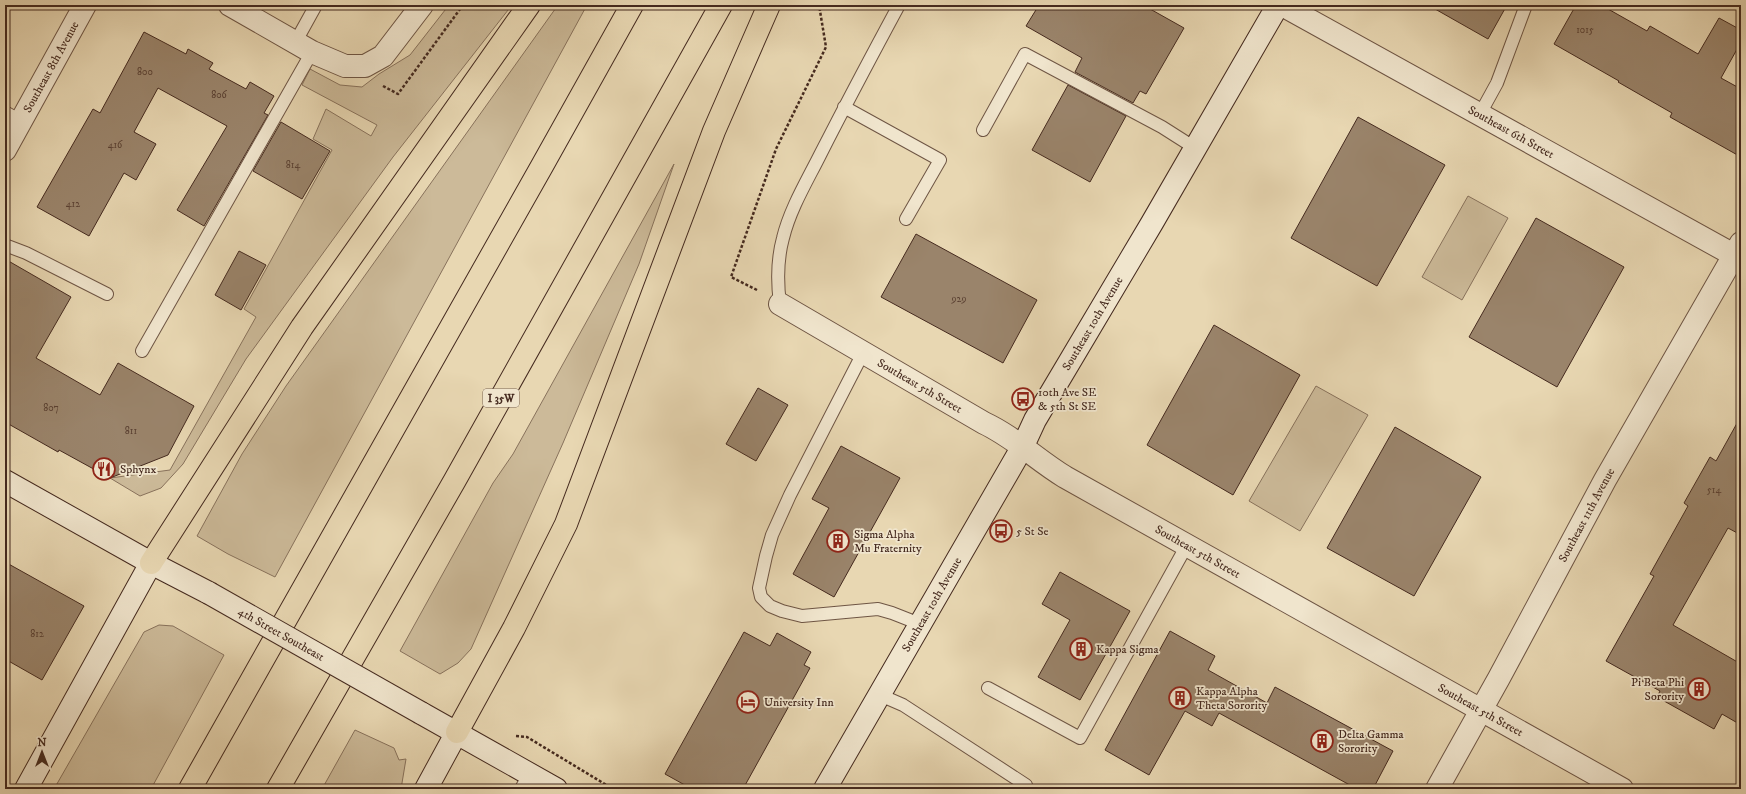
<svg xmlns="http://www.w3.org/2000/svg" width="1746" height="794" viewBox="0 0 1746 794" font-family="'IM FELL DW Pica',serif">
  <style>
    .green { fill: #ccba99; stroke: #88725c }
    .building { fill: #9a846b; stroke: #452a1f }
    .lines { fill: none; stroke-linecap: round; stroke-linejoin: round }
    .lane-casing { stroke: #6e5544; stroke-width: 14 }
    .street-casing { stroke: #6e5544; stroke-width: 24 }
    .secondary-casing { stroke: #452a1f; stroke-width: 24 }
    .highway-casing { stroke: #452a1f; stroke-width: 24 }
    .path { stroke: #452a1f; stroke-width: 2.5; stroke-dasharray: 3 2; stroke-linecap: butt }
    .lane { stroke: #f0e5cd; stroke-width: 12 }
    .street { stroke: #f0e5cd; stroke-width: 22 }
    .secondary { stroke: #f0e5cd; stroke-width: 22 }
    .highway { stroke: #e8d7b2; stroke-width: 22 }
    .secondary-bridge-casing { stroke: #452a1f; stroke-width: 24; stroke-linecap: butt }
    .secondary-bridge { stroke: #f0e5cd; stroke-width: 22 }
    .labels { text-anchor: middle; stroke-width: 3.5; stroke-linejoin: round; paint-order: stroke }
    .number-label { font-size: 10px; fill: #5a4032 }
    .shield { fill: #f0e5cd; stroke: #786253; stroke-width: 1 }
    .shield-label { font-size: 11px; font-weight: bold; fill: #452a1f }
    .street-label { font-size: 12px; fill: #452a1f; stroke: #f0e5cd }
    .poi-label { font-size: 12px; fill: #452a1f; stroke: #f0e5cd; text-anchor: start }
  </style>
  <rect width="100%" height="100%" fill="#e8d7b2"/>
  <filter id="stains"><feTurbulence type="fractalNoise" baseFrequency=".005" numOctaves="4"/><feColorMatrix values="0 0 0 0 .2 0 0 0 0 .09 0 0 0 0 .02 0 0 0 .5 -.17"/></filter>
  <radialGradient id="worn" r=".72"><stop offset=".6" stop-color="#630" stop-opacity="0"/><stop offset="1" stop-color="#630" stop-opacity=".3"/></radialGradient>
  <path class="green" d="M449,5H512L393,157L246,359L183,464L161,488L140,496L110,478L170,470L256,317L244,309L332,150L313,139L326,109L371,136L377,125L302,85L310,69L340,85L362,87L379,74L410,55Z
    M558,5H587L275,577L228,554L197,536L242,454L286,386Z
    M674,164L639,264L563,443L471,649L458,663L440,674L400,651L493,483L513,454Z
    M1468,196L1508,218L1462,300L1422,277Z
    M1316,386L1368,415L1300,531L1249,501Z
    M159,625L173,626L224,655L151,789H54L144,632Z
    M355,730L394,748L399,760L406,759L401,789H322Z"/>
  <path class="building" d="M1039,5H1143L1184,28L1146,94L1140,91L1133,103L1075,72L1082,58L1026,26Z
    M1428,5H1507L1488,39Z
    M1576,5H1601L1647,31L1650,26L1698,54L1719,18L1741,30V42L1721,78L1741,89V157L1670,117L1672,113L1618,82L1619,81L1554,44Z
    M144,32L186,54L188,49L213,63L209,69L246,89L250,82L274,96L264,113L268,115L204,226L177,210L227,126L158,88L134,132L156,144L136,180L124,173L89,236L37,207L93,109L100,113Z
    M1068,85L1126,116L1090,182L1032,150Z
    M1358,117L1445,165L1377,286L1291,238Z
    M281,122L330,151L302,199L253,171Z
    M1536,218L1624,267L1557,387L1469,337Z
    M916,234L1037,300L1003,363L881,297Z
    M239,251L266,265L241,310L215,295Z
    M5,259L71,297L36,358L100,395L118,363L194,406L168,455L110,478L59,450L58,452L5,422Z
    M1214,325L1300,375L1233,495L1147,445Z
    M758,388L788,405L756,461L726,444Z
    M1741,416V535L1728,528L1673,625L1741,664V725L1722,714L1714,729L1657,697L1660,691L1606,661L1654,576L1650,574L1688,506L1684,503L1710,457L1716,461Z
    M1395,427L1481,477L1414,596L1327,548Z
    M841,446L900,478L834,597L793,574L829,508L812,499Z
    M5,562L84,606L42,680L5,659Z
    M1060,572L1130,611L1080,700L1038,677L1070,620L1042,604Z
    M1170,631L1215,656L1208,670L1267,703L1275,687L1393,751L1373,789H1357L1219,713L1212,726L1185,711L1149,775L1105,750Z
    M744,632L770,646L777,633L811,652L804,665L810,668L743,789H692L665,774Z"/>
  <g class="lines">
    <g class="lane-casing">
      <path id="lane" d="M295,43L316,5
        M844,107L940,160L906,219
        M5,112L21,121
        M1480,114L1497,83L1526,5
        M983,130L1025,54L1162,127L1195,148
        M5,245L26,253L107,294
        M780,304C777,281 777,260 783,238C790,209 807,181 820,155C846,104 872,55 899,5
        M142,351L312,52
        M863,353L790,495L772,535L766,556L759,588L761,597L770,606L782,611L802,616L878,609L892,613L920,624
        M988,688L1080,738L1187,545
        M880,695L903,705L1026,785
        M521,789L529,774"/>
    </g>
    <g class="street-casing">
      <g id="street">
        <path d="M230,5L312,52L345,66H365L383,56L422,5"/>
        <path id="s1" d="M1282,5L1741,259"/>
        <path id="s2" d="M5,150L85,5"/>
        <path id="s3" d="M780,304L984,423C1014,437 1037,460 1065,477L1622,789"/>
        <path id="s4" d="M1437,789L1499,678L1605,480L1741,243"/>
      </g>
    </g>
    <g class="secondary-casing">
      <g id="secondary">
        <path d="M5,481L151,563L209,593"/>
        <path d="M421,713L556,789"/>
        <path d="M26,789L151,563"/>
        <path d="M426,789L457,732"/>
        <path id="s5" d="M825,789L1023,446L1035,420L1152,223L1278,5"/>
      </g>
    </g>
    <g class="highway-casing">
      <path id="highway" d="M151,563L302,327L529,5
        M457,732L514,628L566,524L714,131L769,5
        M190,789L542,166L632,5
        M278,789L455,480L721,5"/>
    </g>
    <path class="path" d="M383,86L398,94L463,5
      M757,290L731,277L776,149L826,47L819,5
      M516,736L527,737L613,789"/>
    <use href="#lane" class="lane"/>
    <use href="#street" class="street"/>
    <use href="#secondary" class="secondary"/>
    <use href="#highway" class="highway"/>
    <g class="secondary-bridge-casing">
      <g id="secondary-bridge">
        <path id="s6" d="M209,593L421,713"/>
      </g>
    </g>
    <use href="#secondary-bridge" class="secondary-bridge"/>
  </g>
  <defs>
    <g id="bus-ring" transform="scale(1.15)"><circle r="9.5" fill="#f0e5cd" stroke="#8f2418" stroke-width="1.5"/><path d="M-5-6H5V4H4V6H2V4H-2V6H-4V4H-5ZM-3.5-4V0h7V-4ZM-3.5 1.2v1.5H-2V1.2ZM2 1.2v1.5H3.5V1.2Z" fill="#8f2418"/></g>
    <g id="restaurant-ring" transform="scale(1.15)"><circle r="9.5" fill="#f0e5cd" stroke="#8f2418" stroke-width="1.5"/><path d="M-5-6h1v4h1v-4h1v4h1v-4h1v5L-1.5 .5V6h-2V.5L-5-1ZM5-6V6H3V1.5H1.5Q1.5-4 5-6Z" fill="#8f2418"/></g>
    <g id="building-ring" transform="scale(1.15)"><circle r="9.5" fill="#f0e5cd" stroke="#8f2418" stroke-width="1.5"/><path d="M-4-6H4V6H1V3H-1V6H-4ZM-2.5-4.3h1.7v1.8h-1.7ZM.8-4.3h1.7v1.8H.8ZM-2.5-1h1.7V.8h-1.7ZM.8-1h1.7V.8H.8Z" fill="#8f2418"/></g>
    <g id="hotel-ring" transform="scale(1.15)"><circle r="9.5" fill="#f0e5cd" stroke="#8f2418" stroke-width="1.5"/><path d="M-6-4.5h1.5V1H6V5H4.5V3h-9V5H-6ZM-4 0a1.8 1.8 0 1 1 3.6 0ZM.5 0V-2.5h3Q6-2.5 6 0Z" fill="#8f2418"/></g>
  </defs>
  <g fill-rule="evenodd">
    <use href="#bus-ring" x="1023" y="399"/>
    <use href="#restaurant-ring" x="104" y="469"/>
    <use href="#bus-ring" x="1001" y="531"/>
    <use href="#building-ring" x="838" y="541"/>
    <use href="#building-ring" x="1081" y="649"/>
    <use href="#building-ring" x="1699" y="689"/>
    <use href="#building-ring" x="1180" y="698"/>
    <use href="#hotel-ring" x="748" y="702"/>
    <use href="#building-ring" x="1322" y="741"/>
  </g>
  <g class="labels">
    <g class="number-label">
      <text x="1585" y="33">1015</text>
      <text x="145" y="75">800</text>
      <text x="219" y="98">806</text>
      <text x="115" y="148">416</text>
      <text x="293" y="168">814</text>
      <text x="73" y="207">412</text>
      <text x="959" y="302">929</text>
      <text x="51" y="411">807</text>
      <text x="131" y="434">811</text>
      <text x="1714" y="493">514</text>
      <text x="37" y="637">812</text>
    </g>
    <rect class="shield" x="483" y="389" width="36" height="18" rx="3"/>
    <g class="shield-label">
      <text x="501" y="402">I 35W</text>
    </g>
    <g class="street-label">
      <text dy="4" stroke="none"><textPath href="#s2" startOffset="95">Southeast 8th Avenue</textPath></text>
      <text dy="4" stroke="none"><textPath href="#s1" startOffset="262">Southeast 6th Street</textPath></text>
      <text dy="4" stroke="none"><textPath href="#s5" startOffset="537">Southeast 10th Avenue</textPath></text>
      <text dy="4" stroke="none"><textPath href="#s3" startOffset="162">Southeast 5th Street</textPath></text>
      <text dy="4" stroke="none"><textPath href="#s4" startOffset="312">Southeast 11th Avenue</textPath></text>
      <text dy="4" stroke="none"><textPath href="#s3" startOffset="486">Southeast 5th Street</textPath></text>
      <text dy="4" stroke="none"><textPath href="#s5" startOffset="213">Southeast 10th Avenue</textPath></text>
      <text dy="4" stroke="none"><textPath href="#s6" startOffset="83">4th Street Southeast</textPath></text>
      <text dy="4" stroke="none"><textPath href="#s3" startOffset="810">Southeast 5th Street</textPath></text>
    </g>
    <g class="poi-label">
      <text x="1038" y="396">10th Ave SE<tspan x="1038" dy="14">&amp; 5th St SE</tspan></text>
      <text x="120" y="473">Sphynx</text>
      <text x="1016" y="535">5 St Se</text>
      <text x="854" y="538">Sigma Alpha<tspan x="854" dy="14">Mu Fraternity</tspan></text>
      <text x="1096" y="653">Kappa Sigma</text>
      <text x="1684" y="686" text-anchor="end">Pi Beta Phi<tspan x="1684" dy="14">Sorority</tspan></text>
      <text x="1196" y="695">Kappa Alpha<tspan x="1196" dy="14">Theta Sorority</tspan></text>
      <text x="764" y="706">University Inn</text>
      <text x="1338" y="738">Delta Gamma<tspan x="1338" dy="14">Sorority</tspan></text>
    </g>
  </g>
  <rect width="1746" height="794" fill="none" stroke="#e8d7b2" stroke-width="20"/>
  <rect x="6" y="6" width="1734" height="782" fill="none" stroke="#452a1f" stroke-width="2"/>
  <rect x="10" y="10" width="1726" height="774" fill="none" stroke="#452a1f"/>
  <g transform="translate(42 752)" stroke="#f0e5cd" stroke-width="3" paint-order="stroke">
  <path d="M0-3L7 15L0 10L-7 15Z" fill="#452a1f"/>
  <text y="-6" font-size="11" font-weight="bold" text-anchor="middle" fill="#452a1f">N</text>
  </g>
  <rect width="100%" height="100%" filter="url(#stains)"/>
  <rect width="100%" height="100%" fill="url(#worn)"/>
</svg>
